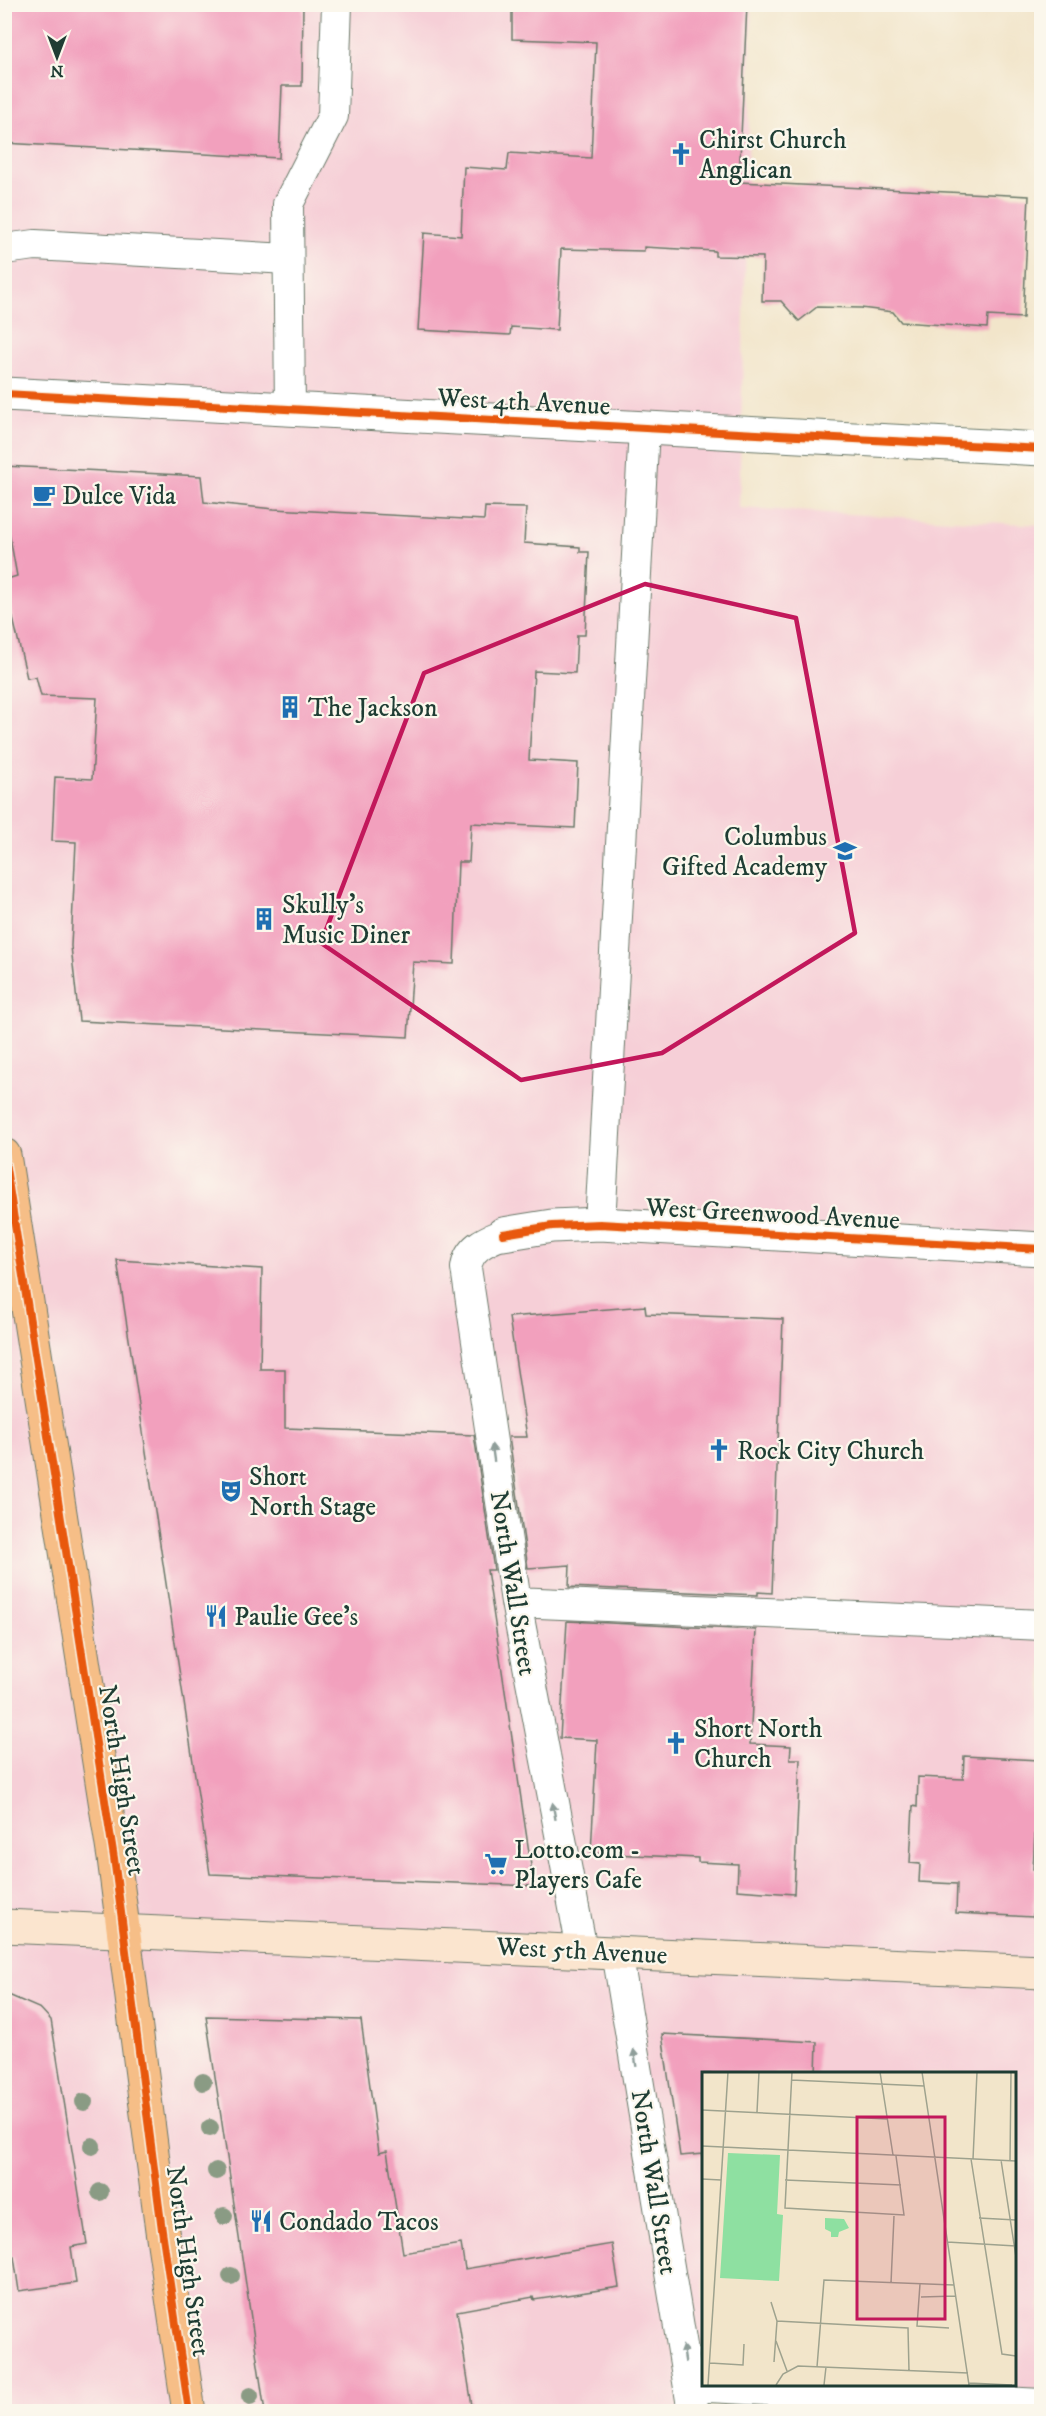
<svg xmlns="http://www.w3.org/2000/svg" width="1046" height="2416" viewBox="0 0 1046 2416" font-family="'IM FELL DW Pica',serif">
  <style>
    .built { fill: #f6cfd7; fill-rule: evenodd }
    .building { fill: #f2a0bd }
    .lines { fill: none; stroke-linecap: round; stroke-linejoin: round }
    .lane-casing { stroke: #697868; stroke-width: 32 }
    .street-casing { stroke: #697868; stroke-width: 35 }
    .secondary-casing { stroke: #697868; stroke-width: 35 }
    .primary-casing { stroke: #697868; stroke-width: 35 }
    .lane { stroke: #fff; stroke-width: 30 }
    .street { stroke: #fff; stroke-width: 33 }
    .secondary { stroke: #fbe5cf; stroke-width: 33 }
    .primary { stroke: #f6be87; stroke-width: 33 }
    .cycleway-casing { stroke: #fbf7ec; stroke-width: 11 }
    .cycleway { stroke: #e8590c; stroke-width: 8 }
    .tree { fill: #8a9b84 }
    .oneway { fill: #8f9e9a }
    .marked { fill: none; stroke: #c2185b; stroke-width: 4.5; stroke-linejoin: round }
    .labels { text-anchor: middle; stroke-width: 4.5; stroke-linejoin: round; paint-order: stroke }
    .poi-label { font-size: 26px; fill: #1f3d34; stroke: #fbf7ec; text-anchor: start }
    .street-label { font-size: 26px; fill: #1f3d34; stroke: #fbf7ec }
    .inset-road { fill: none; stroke: #9ea28e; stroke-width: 1.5 }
    .view { fill: #c2185b; fill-opacity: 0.15; stroke: #c2185b; stroke-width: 3 }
    .inset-edge { fill: none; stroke: #1f3d34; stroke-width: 3 }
  </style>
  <rect width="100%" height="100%" fill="#fbf7ec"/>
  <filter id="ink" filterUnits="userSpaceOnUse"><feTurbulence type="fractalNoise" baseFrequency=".0167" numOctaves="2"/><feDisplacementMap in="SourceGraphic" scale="12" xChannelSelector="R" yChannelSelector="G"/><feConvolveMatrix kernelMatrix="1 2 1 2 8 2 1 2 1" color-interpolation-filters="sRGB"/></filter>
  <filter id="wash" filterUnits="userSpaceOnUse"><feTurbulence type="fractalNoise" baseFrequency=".008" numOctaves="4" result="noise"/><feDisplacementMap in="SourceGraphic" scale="24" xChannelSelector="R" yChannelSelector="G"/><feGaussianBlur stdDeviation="1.35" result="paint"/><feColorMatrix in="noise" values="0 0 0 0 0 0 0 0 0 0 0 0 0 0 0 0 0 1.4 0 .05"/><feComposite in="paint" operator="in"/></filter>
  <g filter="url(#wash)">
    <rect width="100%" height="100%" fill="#f2e5ca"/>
    <path class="built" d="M5,5H752L739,508L1041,525L1042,1832L1034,1975L1042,1976L1041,2402L687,2384L691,2411L5,2412ZM704,2074H1014V2384H704Z"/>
    <g id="blocks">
      <path class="building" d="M4,4H303L302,86H282L279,158L4,143Z
        M512,4H747L739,182L1029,196L1023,318L988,316L987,328L901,322L893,312L861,308L817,307L799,321L781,301H762L763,257L715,256V251L644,247V251L561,249L557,330L511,327L510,335L418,330L424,233L461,236L464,167L507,170L509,153L591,158L596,42L512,39Z
        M4,466L201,476L204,502L274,509L484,520L485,507L526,508L524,543L580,547V552H589L585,635H577L575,673L534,671L529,760L578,763L575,828L471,823L469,862H458L454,964L413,962L408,1037L79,1021L71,946L76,842L52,841L54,797L55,777L92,779L97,698L41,696L36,677L27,678L4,580L17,576L4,504Z
        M117,1260L262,1269L260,1369H285V1428L474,1435L494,1570H487L534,1886L210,1874Z
        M645,1306L646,1314L783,1319L772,1593L758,1592V1595L569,1587L570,1565L528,1568L509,1437H527L509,1317Z
        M567,1621L756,1630L750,1744L791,1746L790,1759H800L794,1894L737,1890L738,1864L698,1862V1858L591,1853L597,1740L560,1738Z
        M964,1756L1039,1760L1033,1869H1036L1033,1917L956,1913L957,1884L919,1882L920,1864L910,1863L913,1806L917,1807L918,1777L963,1779Z
        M4,1993L41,2009L51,2020L87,2244L71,2247L76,2283L19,2291L14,2257L4,2258Z
        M206,2016L361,2020L379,2153L387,2151L403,2253L461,2244L465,2269L612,2244L619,2287L534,2300L533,2297L457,2311L473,2412H265Z
        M662,2034L817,2042L816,2074H704V2154L680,2156Z"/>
    </g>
  </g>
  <g filter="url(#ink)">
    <use href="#blocks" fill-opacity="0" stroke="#697868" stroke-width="1.5"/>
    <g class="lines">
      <g class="lane-casing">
        <path id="lane" d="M4,249L35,245L288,259
          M290,410L288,204L333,116L337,4
          M600,1224L644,429
          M503,1234C486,1241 469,1247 466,1268L516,1602L582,1950
          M516,1602L1042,1625
          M617,1952L693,2412
          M689,2386L1042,2404"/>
      </g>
      <g class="street-casing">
        <path id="street" d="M4,394L1042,449
          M503,1234L552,1226L600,1224L1042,1249"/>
      </g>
      <g class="secondary-casing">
        <path id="secondary" d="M4,1926L1042,1972"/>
      </g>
      <g class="primary-casing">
        <path id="primary" d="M4,1155L114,1858L162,2230L189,2412"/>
      </g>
      <use href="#lane" class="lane"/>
      <use href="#street" class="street"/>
      <use href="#secondary" class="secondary"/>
      <use href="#primary" class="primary"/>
      <g class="cycleway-casing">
        <path id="cycleway" d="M4,394L1042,449
          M4,1155L114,1858L162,2230L189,2412
          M503,1234L552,1226L600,1224L1042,1249"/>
      </g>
      <use href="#cycleway" class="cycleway"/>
    </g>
    <g class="tree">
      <circle cx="203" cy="2082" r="9"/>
      <circle cx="84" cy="2102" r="9"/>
      <circle cx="210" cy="2128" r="9"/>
      <circle cx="92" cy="2146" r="9"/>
      <circle cx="216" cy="2171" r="9"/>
      <circle cx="100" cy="2192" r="9"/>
      <circle cx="224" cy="2216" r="9"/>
      <circle cx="231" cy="2276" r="9"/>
      <circle cx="250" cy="2396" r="9"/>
    </g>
    <defs><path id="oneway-solid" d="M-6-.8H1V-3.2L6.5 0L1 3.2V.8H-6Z" transform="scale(1.5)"/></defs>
    <g class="oneway">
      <use href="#oneway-solid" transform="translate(493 1453) rotate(-98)"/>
      <use href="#oneway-solid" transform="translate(554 1811) rotate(-100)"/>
      <use href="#oneway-solid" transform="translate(635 2058) rotate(-99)"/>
      <use href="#oneway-solid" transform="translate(684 2354) rotate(-99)"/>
    </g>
  </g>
  <path class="marked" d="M645,584L796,618L855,933L662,1053L521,1080L321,943L424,673Z"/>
  <defs>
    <g id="church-bare" transform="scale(1.8)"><path d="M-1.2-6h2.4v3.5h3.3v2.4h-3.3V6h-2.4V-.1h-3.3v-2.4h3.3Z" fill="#1f6fb2" stroke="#fbf7ec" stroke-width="2.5" paint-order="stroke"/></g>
    <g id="cafe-bare" transform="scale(1.8)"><path d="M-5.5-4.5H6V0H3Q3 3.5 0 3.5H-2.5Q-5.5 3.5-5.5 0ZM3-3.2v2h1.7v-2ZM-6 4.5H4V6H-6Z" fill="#1f6fb2" stroke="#fbf7ec" stroke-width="2.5" paint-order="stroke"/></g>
    <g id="building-bare" transform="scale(1.8)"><path d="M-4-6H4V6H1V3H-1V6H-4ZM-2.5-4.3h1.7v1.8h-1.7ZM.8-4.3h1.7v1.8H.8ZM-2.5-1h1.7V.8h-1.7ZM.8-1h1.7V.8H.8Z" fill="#1f6fb2" stroke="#fbf7ec" stroke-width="2.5" paint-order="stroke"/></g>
    <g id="school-bare" transform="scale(1.8)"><path d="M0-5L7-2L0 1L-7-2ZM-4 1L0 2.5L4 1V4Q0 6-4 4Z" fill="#1f6fb2" stroke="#fbf7ec" stroke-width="2.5" paint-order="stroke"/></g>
    <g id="theatre-bare" transform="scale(1.8)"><path d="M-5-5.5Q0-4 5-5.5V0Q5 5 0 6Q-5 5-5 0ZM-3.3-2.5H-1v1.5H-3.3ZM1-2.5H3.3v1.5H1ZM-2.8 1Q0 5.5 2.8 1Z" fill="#1f6fb2" stroke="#fbf7ec" stroke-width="2.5" paint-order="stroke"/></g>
    <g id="restaurant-bare" transform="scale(1.8)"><path d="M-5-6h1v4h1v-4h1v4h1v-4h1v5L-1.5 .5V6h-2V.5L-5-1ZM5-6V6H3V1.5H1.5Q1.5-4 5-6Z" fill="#1f6fb2" stroke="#fbf7ec" stroke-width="2.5" paint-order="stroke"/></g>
    <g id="supermarket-bare" transform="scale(1.8)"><path d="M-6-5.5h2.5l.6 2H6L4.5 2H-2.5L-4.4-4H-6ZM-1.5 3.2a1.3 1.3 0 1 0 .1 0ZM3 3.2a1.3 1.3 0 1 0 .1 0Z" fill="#1f6fb2" stroke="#fbf7ec" stroke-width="2.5" paint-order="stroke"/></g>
  </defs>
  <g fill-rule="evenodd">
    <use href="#church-bare" x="681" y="154"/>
    <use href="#cafe-bare" x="44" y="495"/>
    <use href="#building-bare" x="290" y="707"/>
    <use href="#school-bare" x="845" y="851"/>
    <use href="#building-bare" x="264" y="919"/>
    <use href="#church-bare" x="719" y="1450"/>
    <use href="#theatre-bare" x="231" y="1491"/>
    <use href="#restaurant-bare" x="216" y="1616"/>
    <use href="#church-bare" x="676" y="1743"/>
    <use href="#supermarket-bare" x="496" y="1864"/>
    <use href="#restaurant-bare" x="261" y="2221"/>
  </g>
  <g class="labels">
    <g class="poi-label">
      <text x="699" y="148">Chirst Church<tspan x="699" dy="30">Anglican</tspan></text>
      <text x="62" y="504">Dulce Vida</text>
      <text x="308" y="716">The Jackson</text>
      <text x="827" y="845" text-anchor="end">Columbus<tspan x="827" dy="30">Gifted Academy</tspan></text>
      <text x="282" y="913">Skully's<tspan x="282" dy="30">Music Diner</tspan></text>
      <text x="737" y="1459">Rock City Church</text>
      <text x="249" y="1485">Short<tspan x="249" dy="30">North Stage</tspan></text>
      <text x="234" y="1625">Paulie Gee's</text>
      <text x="694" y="1737">Short North<tspan x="694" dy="30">Church</tspan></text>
      <text x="514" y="1858">Lotto.com -<tspan x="514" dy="30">Players Cafe</tspan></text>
      <text x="279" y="2230">Condado Tacos</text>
    </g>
    <g class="street-label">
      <text transform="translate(524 401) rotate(3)" y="9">West 4th Avenue</text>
      <text transform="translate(773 1213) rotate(3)" y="9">West Greenwood Avenue</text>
      <text transform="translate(514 1583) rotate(81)" y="9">North Wall Street</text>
      <text transform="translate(123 1780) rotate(81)" y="9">North High Street</text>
      <text transform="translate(582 1950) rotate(3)" y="9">West 5th Avenue</text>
      <text transform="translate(655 2182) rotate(81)" y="9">North Wall Street</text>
      <text transform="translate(189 2261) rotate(82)" y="9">North High Street</text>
    </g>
  </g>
  <g transform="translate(702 2072)">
    <rect width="314" height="314" fill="#f2e5ca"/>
    <path d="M26,81L78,83L75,142L81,143L77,209L18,206ZM123,146L142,147L147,156L137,160L136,165H129V160L123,157Z" fill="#8ee0a1"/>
    <path class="inset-road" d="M90,0L83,136L202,143L194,84M178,0L191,83M220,0L267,313M89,8L222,14M0,38L185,47M55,40L57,0M0,74L314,89M269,87L300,282L314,284M271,87L275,0M299,88L314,185M308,89L309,0M0,107L19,108M83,108L199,113M277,146L314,148M245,170L314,174M189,211L192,144M218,212L215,254L247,256M219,225L254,224M69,230L75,249L72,290M75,249L206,256L207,299M74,269L85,299M8,291L41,293L42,272M115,295L122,208L252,213M267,311L310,313M6,313L26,0M74,313L81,302L96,294L266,301M122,313L124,295"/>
    <path class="view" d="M155,45H243V247H155Z"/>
    <rect width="314" height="314" class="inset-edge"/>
  </g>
  <rect width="1046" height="2416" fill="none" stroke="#fbf7ec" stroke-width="24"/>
  <g transform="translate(57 57) rotate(180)" stroke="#fbf7ec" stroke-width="4.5" paint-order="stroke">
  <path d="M0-4.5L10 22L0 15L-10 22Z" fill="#1f3d34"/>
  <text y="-9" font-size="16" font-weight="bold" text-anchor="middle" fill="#1f3d34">N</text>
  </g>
</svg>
